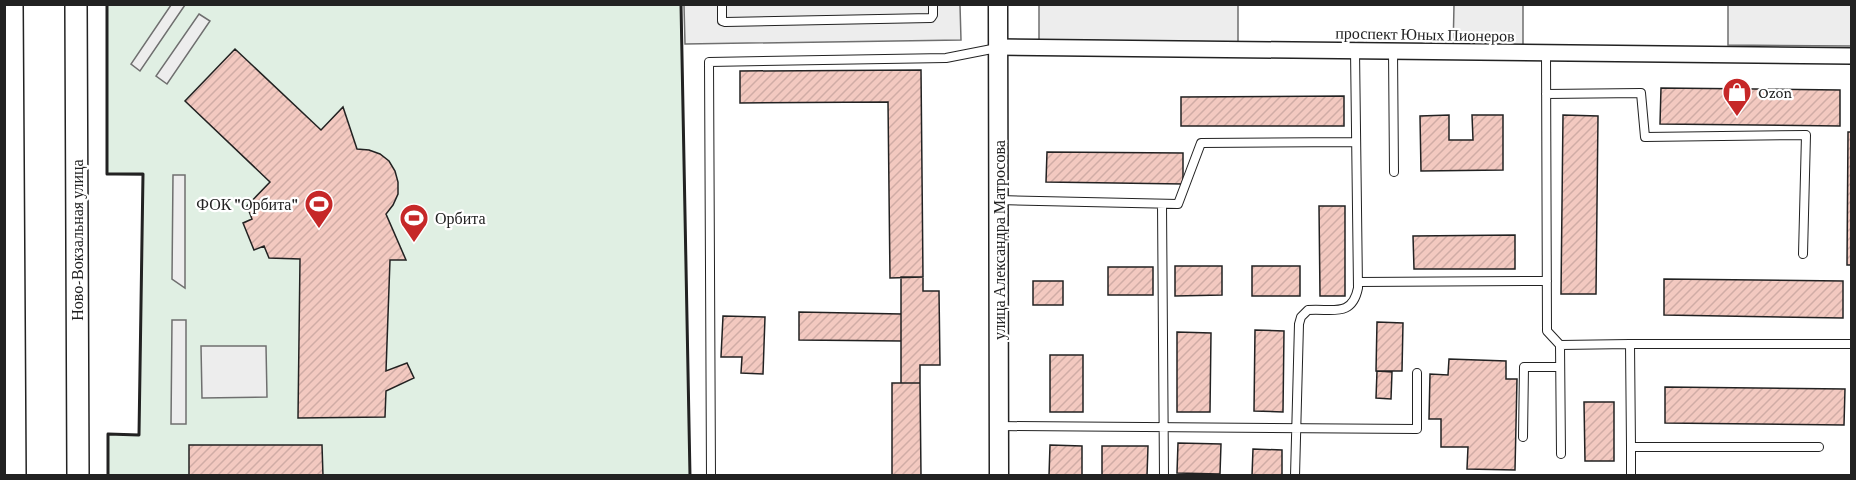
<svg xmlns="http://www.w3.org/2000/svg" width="1856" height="480" viewBox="0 0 1856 480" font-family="'Crimson Pro',serif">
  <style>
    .green { fill: #e0efe3; stroke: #6f6f6f; stroke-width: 1.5 }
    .parking { fill: #ededed; stroke: #6f6f6f; stroke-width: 1.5 }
    .building { fill: url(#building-hatch); stroke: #222; stroke-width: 1.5 }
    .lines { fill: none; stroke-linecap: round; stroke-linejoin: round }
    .service-casing { stroke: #222; stroke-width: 10 }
    .minor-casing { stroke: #222; stroke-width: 18 }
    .tertiary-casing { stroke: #222; stroke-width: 21 }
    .secondary-casing { stroke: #222; stroke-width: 24 }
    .service { stroke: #fff; stroke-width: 8 }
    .minor { stroke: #fff; stroke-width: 15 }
    .tertiary { stroke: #fff; stroke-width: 18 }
    .secondary { stroke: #fff; stroke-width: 21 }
    .wall { stroke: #222; stroke-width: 3 }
    .labels { text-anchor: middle; stroke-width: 4.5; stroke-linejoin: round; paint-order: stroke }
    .street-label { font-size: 16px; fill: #222; stroke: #fff }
    .poi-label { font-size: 16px; fill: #222; stroke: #fff; text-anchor: start }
  </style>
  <defs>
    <pattern id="building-hatch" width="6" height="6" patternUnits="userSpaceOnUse" patternTransform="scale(1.5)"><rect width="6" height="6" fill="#f3c9c0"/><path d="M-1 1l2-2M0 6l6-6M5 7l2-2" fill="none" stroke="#d0aca5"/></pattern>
  </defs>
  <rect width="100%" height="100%" fill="#fff"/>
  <path class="green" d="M107,5H681L690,475H108V434L139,435L143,175L107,174Z"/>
  <path class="parking" d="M171,5H185L140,71L131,64Z
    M684,5H960L961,40L685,44Z
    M1039,5H1238V42L1039,40Z
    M1454,5H1523V53L1453,51Z
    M1728,5H1851V46L1728,45Z
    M199,14L210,21L167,84L156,76Z
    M173,175H185V288L172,279Z
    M172,320H186V424H171Z
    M201,346H266L267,397L202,398Z"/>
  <path class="building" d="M235,49L321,130L343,107L357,149L369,150L380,154L389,161L395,171L398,182V194L393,205L386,214L406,260H390L386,371L407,363L414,378L386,391L385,417L298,418L300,259L269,258L264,246L254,250L243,223L252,219L247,206L270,182L185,101Z
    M921,70L923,277L890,278L888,102L740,103V71Z
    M1661,88L1840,90V126L1660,124Z
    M1344,96V126H1181V97Z
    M1449,115V140H1473L1472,115H1503V170L1421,171L1420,116Z
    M1563,115L1598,116L1596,294H1561Z
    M1848,132H1852V265H1847Z
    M1047,152L1183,153V184L1046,182Z
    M1319,206H1345V296H1320Z
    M1515,235V269H1414L1413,236Z
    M1175,266H1222V295L1175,296Z
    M1252,266H1300V296H1252Z
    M1108,267H1153V295H1108Z
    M901,277H923V291H939L940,365H920V383H901Z
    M1664,279L1843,281V318L1664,315Z
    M1033,281H1063V305H1033Z
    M799,312L901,314V341L799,340Z
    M723,316L765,317L763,374L741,373L742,357H721Z
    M1377,322L1403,323L1402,371H1376Z
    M1255,330L1284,331L1283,412L1254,411Z
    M1177,332L1211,333L1210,412H1177Z
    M1050,355H1083V412H1050Z
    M1449,359L1506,361V379H1517L1515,470L1467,469L1468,447H1441V419H1429L1430,374L1448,375Z
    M1377,371L1392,372L1391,399L1376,398Z
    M892,383H920L921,476H892Z
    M1665,387L1845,389L1844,425L1665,423Z
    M1584,402H1614V461H1585Z
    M1178,443L1221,444L1220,474L1177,473Z
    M189,445H322L323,476H189Z
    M1050,445L1082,446V476H1049Z
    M1102,446H1148L1147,476H1102Z
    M1253,449L1282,450V476H1252Z"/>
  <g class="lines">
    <g class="service-casing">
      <path id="service" d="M722,4V21L725,22L931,18L933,15V4
        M1393,51L1394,172
        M1546,53L1547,331L1560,345L1630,344
        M1546,94L1641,93L1645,137L1806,135L1803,254
        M999,200L1178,204L1201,143L1356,142
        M1162,204L1164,476
        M1358,282L1547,281
        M1560,345L1561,454
        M1000,426L1417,429V373
        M1523,437L1524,367H1560
        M1631,447V476
        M1819,447H1631L1630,344H1852
        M711,476L709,62L946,58L997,48
        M1295,476L1299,324L1301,317L1308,310C1332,308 1352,318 1358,288L1355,50"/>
    </g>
    <g class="minor-casing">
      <path id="minor" d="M998,47L1852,56"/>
    </g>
    <g class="tertiary-casing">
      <path id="tertiary" d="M998,4L999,476"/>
    </g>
    <g class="secondary-casing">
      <path id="secondary" d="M12,4L15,476
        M76,4L78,476"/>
    </g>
    <use href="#service" class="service"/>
    <use href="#minor" class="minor"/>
    <use href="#tertiary" class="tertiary"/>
    <use href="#secondary" class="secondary"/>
    <path class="wall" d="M107,4V174H143L139,435L108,434V476
      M681,4L690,476"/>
  </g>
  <defs>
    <g id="shop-pin" transform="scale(1.5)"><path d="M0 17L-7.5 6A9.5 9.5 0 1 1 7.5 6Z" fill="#c62828" stroke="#fff"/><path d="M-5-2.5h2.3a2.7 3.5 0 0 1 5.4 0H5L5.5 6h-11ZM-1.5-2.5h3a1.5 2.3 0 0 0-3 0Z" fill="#fff"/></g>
    <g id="stadium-pin" transform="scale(1.5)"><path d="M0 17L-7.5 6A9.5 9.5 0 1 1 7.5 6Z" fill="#c62828" stroke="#fff"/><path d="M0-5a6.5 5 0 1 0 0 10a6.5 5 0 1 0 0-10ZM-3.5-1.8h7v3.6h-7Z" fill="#fff"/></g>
  </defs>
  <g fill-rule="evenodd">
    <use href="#shop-pin" x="1737" y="92"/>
    <use href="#stadium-pin" x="319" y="204"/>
    <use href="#stadium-pin" x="414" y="218"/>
  </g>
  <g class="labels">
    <g class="street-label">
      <text transform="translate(1425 34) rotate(1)" y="6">проспект Юных Пионеров</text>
      <text transform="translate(77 240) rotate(-90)" y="6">Ново-Вокзальная улица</text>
      <text transform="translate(999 240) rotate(-90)" y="6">улица Александра Матросова</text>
    </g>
    <g class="poi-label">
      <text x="1758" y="98">Ozon</text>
      <text x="298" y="210" text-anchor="end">ФОК "Орбита"</text>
      <text x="435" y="224">Орбита</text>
    </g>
  </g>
  <rect width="1856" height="480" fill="none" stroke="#222222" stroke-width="12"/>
</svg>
